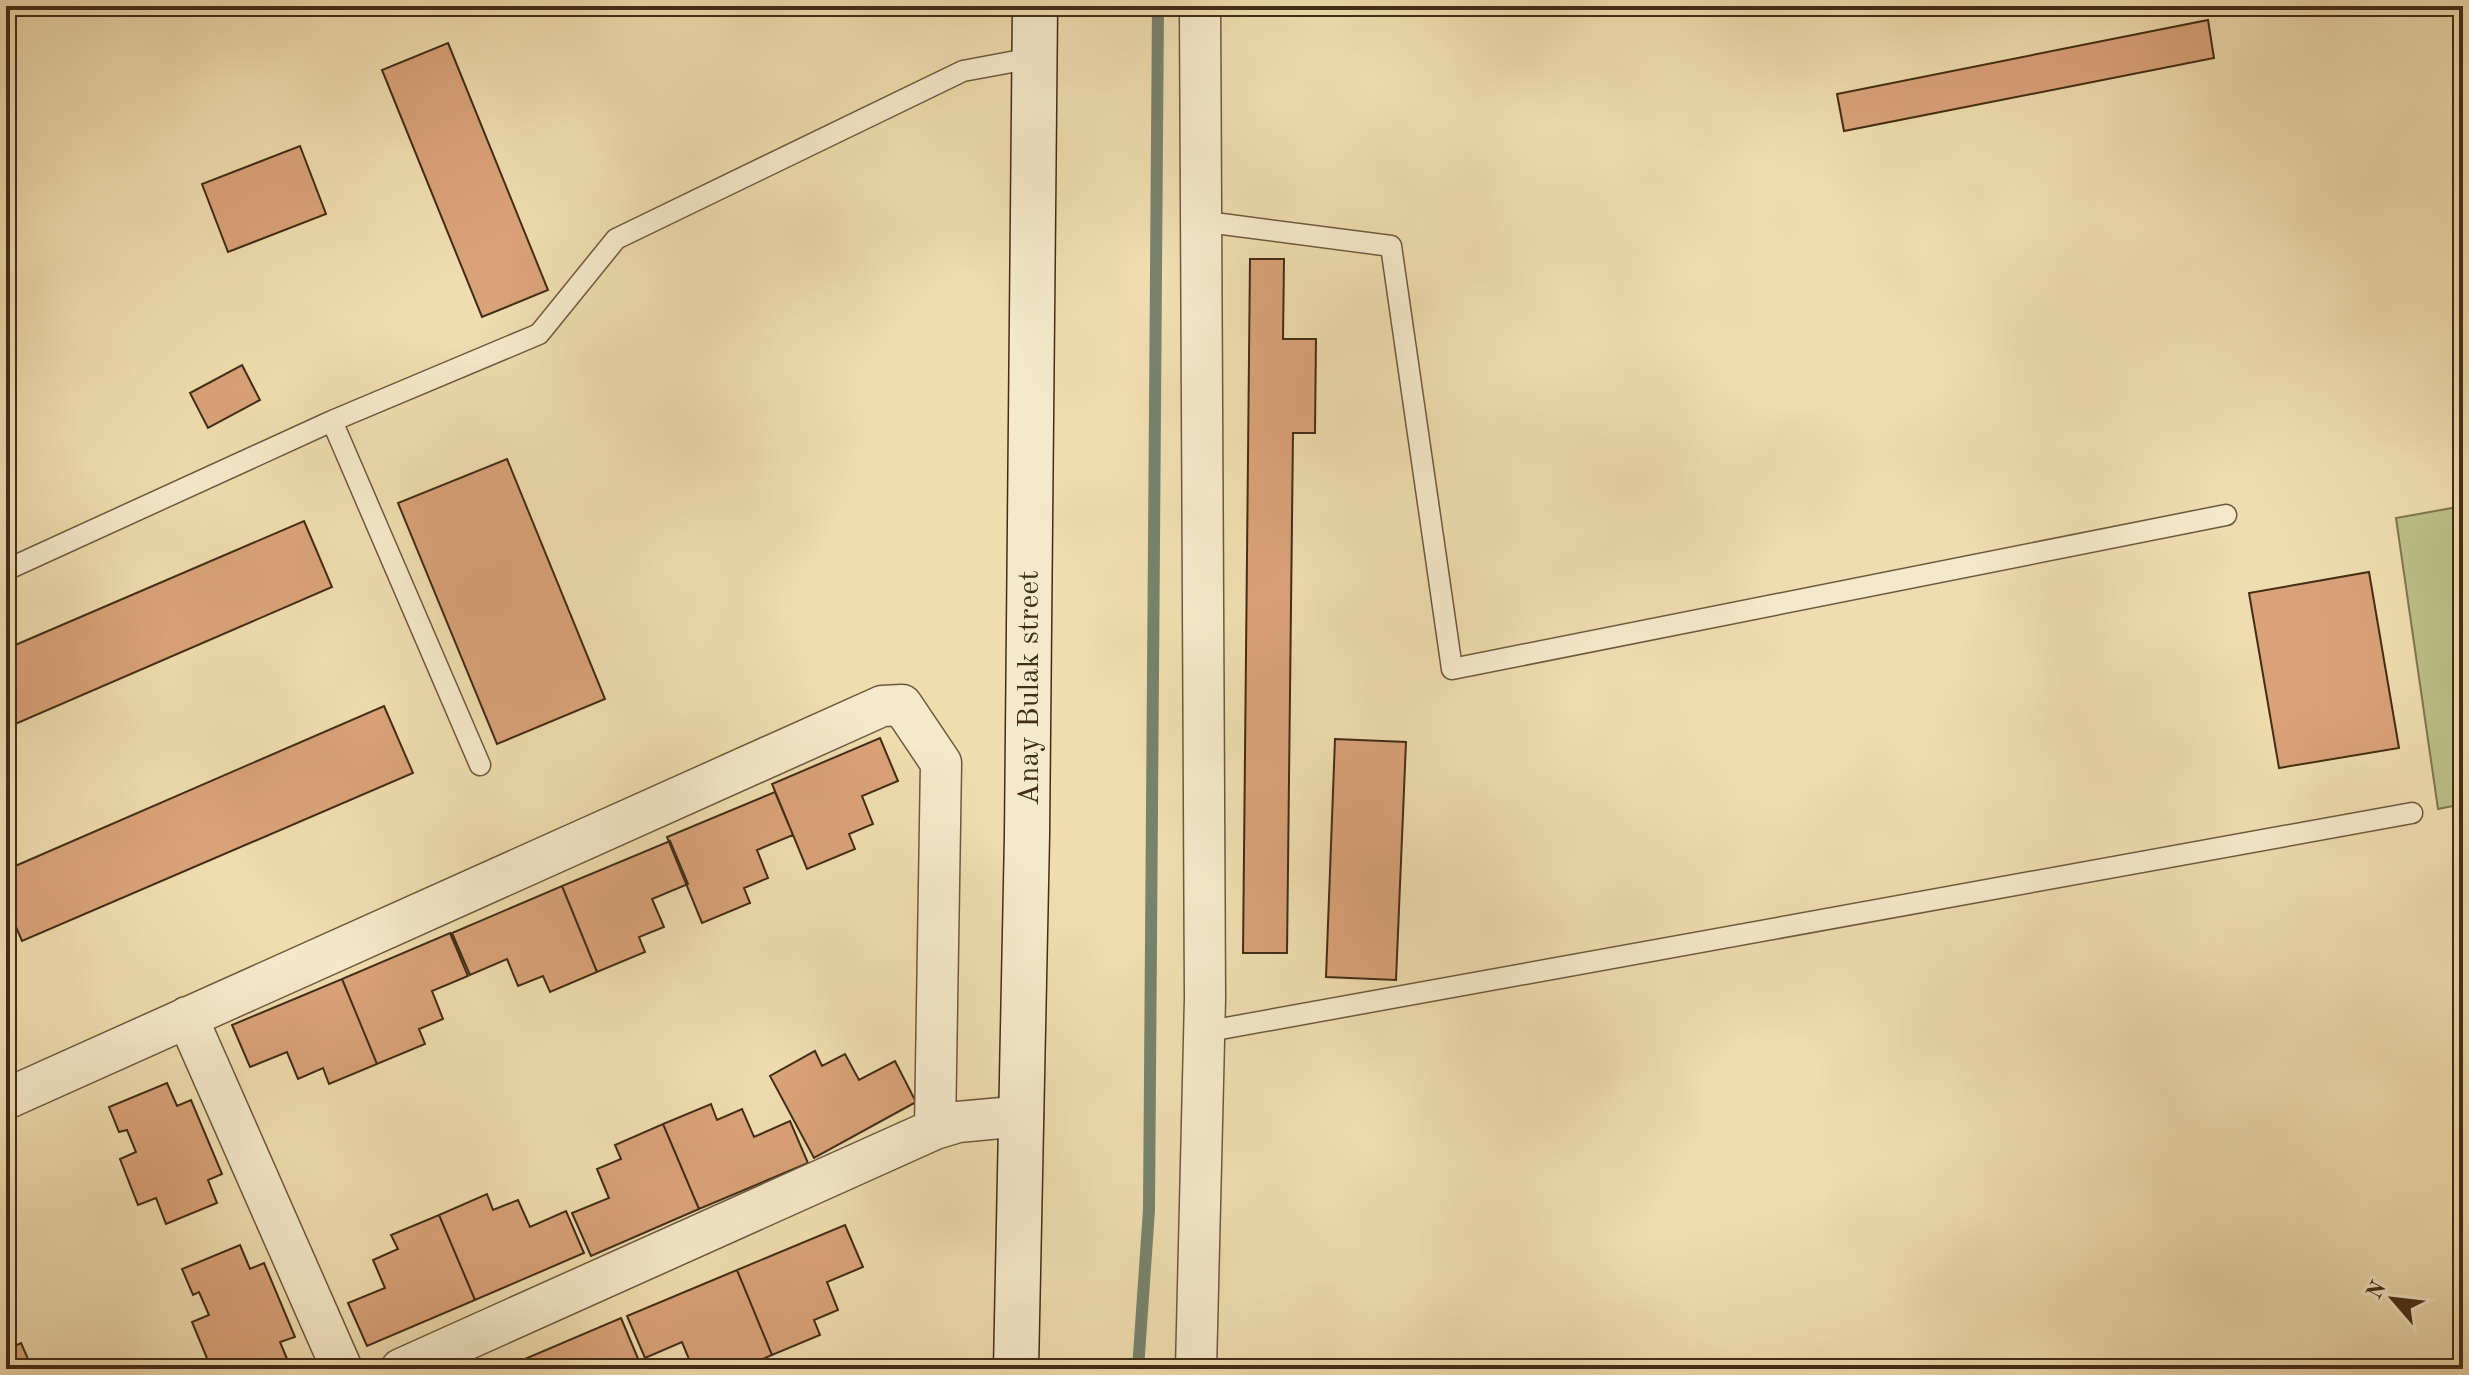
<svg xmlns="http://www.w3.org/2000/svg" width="2469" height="1375" viewBox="0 0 2469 1375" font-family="'Old Standard TT',serif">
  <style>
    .green { fill: #bcc088; stroke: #7f7650; stroke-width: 2 }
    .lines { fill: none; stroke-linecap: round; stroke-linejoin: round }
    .stream { stroke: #77836d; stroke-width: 12 }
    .building { fill: #daa279; stroke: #422d18; stroke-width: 2 }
    .lane-casing { stroke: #6d593e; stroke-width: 23 }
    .street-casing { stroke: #6d593e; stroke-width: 43 }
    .secondary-casing { stroke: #422d18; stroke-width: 47 }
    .lane { stroke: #f5e9cb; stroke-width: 20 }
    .street { stroke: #f5e9cb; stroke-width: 40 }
    .secondary { stroke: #f5e9cb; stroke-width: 44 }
    .labels { text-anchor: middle; stroke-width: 8; stroke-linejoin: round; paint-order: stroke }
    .street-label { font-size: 30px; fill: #422d18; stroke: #f5e9cb }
  </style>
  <rect width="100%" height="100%" fill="#efddaf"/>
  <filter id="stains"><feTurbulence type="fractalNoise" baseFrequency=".0025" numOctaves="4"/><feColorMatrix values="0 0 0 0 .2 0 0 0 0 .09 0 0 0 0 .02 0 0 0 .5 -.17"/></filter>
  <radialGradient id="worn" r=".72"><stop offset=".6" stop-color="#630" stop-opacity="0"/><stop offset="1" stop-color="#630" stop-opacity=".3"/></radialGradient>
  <path class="green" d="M2463,506V804L2438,809L2396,518Z"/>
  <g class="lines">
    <path class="stream" d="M1138,1369L1149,1210L1158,6"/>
  </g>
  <path class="building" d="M2208,20L2214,58L1844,131L1837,94Z
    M448,43L548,290L482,317L382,70Z
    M300,146L326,214L228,252L202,184Z
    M1250,259H1284L1283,339H1316L1315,433H1293L1287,953H1243Z
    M242,365L260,400L208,428L190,393Z
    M507,459L605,699L497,744L398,503Z
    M304,521L332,587L6,728V649Z
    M2369,572L2399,748L2279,768L2249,593Z
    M384,706L413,773L22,941L6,904V870Z
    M880,738L898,781L862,796L873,824L849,834L855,849L807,869L772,784Z
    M1335,739L1406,742L1396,980L1326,977Z
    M775,792L793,835L757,850L768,878L744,888L750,903L702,923L667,837Z
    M670,841L688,884L652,899L664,927L639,937L645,952L597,972L562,886Z
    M562,886L597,972L550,992L543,976L518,986L507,959L470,975L452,933Z
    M450,933L468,976L432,991L443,1019L419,1029L425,1044L377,1064L342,979Z
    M342,979L377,1064L329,1084L323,1068L298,1079L287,1052L250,1067L232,1025Z
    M815,1051L822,1066L845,1054L859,1080L895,1061L916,1102L814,1158L770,1076Z
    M167,1083L177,1106L191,1100L222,1174L208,1180L217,1203L166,1224L156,1198L138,1205L120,1159L136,1152L127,1130L119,1132L109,1107Z
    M711,1104L717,1120L742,1109L754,1137L790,1121L808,1163L699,1209L663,1124Z
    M663,1124L699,1209L591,1256L572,1213L609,1198L597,1169L621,1159L615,1145Z
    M487,1194L493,1210L518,1200L530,1227L566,1211L584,1253L475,1300L439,1215Z
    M439,1215L475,1300L367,1346L348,1303L385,1288L373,1260L398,1249L391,1235Z
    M845,1225L863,1267L827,1282L838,1310L814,1320L820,1335L772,1355L737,1270Z
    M240,1245L250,1269L264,1263L295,1337L280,1342L290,1366L282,1369H232L228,1361L211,1368L192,1322L209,1315L199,1292L193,1295L182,1269Z
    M737,1270L772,1355L739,1369H722L718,1359L693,1369L682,1342L645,1358L627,1316Z
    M621,1318L639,1361L621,1369H515L513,1364Z
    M21,1343L32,1368L6,1369V1350Z"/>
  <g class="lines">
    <g class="lane-casing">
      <path id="lane" d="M1199,221L1391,246L1452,669L2226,515
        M332,421L480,765
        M6,570L332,421L539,334L616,239L963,71L1033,58
        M1204,1032L2412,813"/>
    </g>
    <g class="street-casing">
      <path id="street" d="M187,1017L342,1369
        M6,1099L882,706L902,705L941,763L935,1129
        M401,1369L935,1129L958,1122L1023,1116
        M1196,1369L1205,999L1200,6"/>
    </g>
    <g class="secondary-casing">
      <path id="secondary" d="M1016,1369L1027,835L1035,6"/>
    </g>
    <use href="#lane" class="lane"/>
    <use href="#street" class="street"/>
    <use href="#secondary" class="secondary"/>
  </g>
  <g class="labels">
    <g class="street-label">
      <text transform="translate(1028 688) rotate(-90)" y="10">Anay Bulak street</text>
    </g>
  </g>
  <rect width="2469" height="1375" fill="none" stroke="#efddaf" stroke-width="32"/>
  <rect x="8" y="8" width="2453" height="1359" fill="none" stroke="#422d18" stroke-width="4"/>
  <rect x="16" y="16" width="2437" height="1343" fill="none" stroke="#422d18" stroke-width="2"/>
  <g transform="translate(2393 1299) rotate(298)" stroke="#f5e9cb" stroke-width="6" paint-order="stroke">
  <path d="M0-6L14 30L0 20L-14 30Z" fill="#422d18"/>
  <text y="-12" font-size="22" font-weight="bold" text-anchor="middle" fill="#422d18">N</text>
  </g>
  <rect width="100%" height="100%" filter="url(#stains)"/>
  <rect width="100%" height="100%" fill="url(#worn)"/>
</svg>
